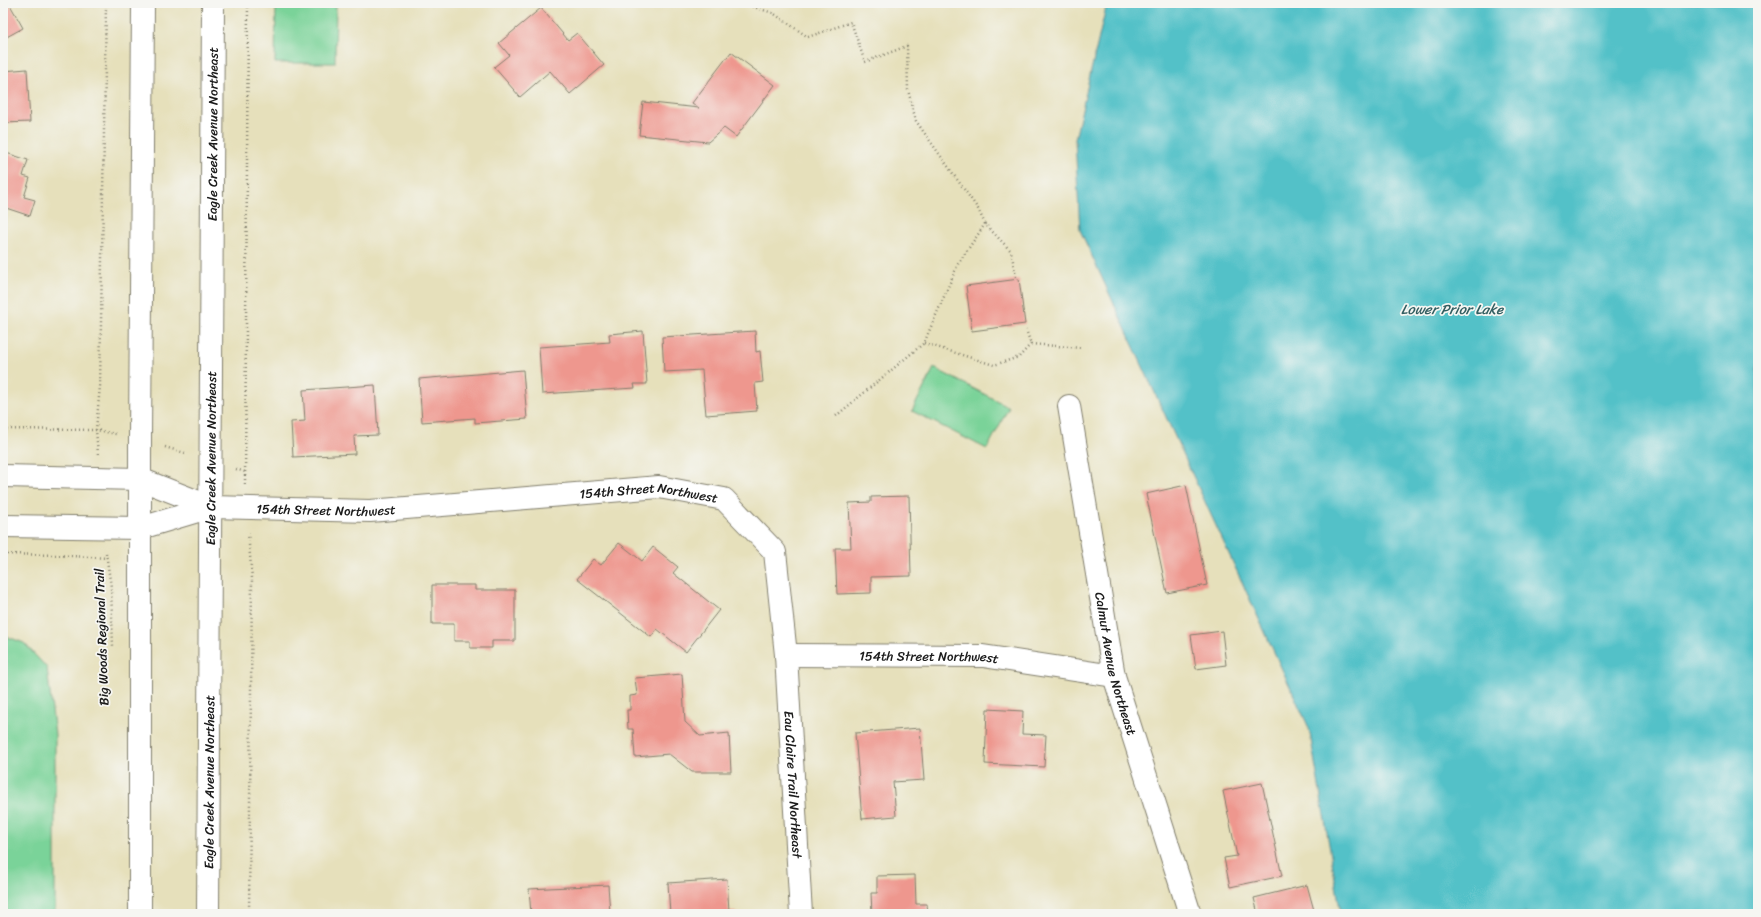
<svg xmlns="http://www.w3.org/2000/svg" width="1761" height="917" viewBox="0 0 1761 917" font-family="Sriracha,sans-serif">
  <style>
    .green { fill: #7ad399; stroke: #4b785a }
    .water { fill: #53c1c8; stroke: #386e72 }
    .building { fill: #ee978e }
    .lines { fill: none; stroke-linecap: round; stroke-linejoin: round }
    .street-casing { stroke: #817e6c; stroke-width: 24 }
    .secondary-casing { stroke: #817e6c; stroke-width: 24 }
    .path { stroke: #817e6c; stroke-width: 2.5; stroke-dasharray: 1 3; stroke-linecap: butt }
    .street { stroke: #fff; stroke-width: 22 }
    .secondary { stroke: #fff; stroke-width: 22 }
    .labels { text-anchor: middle; stroke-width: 3.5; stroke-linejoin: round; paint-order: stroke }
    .street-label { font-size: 13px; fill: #1c1c1c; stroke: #f6f6f2 }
    .water-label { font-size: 14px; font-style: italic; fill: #325e61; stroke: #f6f6f2 }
  </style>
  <rect width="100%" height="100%" fill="#f6f6f2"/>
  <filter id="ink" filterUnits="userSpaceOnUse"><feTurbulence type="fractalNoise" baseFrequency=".025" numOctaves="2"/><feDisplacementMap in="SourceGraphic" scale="8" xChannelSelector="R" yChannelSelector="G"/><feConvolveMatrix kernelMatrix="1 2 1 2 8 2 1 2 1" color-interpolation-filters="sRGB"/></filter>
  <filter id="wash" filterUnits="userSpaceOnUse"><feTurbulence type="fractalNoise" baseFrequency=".012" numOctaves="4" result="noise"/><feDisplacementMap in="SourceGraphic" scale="16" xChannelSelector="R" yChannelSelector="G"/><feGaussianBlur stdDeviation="0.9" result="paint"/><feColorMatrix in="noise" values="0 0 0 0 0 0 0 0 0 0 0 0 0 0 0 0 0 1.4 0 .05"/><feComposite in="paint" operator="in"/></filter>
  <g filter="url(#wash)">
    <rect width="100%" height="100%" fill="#e6e0bb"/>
    <path class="green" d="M276,3H336L335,63H275Z
      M934,368L1009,407L987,449L912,411Z
      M3,635L24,643L47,668L55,735V914H3Z"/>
    <path class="water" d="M1107,3H1758V914H1341L1309,728L1080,230L1075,139Z"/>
    <g id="blocks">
      <path class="building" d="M3,3H9L23,28L3,39Z
        M541,8L568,40L577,33L604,65L570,94L550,71L520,97L494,67L509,55L499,43Z
        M731,52L775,85L736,137L724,128L708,142L639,135L643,102L699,108L692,103Z
        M27,69L30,122L3,123V71Z
        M3,152L28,160L23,176L30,178L24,197L35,200L30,216L3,207Z
        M1019,279L1025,324L972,331L966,286Z
        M643,331L647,384H634L635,388L542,394L539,347L610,342L609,334Z
        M755,331L756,352L760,351L763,382L755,383L757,411L706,415L702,370L664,372L662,337Z
        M523,370L527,419L475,423V418L422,422L419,379Z
        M375,385L378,435L354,436L355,454L293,457L291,422L305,421L303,390Z
        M1186,485L1207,585L1167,593L1146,494Z
        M909,496L911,576L871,577V593L837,594L835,548H851L849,503L871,502V497Z
        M619,543L642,561L653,547L678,567L673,573L719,610L686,652L657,629L651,637L577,579L593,559L601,565Z
        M432,585H475V590H515V641H492V648H470V641H454V624H432Z
        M1222,631L1226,665L1196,669L1191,635Z
        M682,674L685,722L700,736L729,733L731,772H692L669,754L635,757L633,729H628L627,710H630V696L637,695L635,678Z
        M987,709L1023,711L1022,734L1046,735L1044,767L985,764Z
        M920,728L924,780L893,782L896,816L862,819L855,733Z
        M1262,783L1282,876L1230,887L1224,858L1237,856L1223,791Z
        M915,875L916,904H927L928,914H872L871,893H877V876Z
        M727,879L729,911H735L736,914H670L668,883Z
        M608,885L610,914H531L529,889Z
        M1307,885L1315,914H1258L1254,898Z"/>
    </g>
  </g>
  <g filter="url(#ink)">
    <use href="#blocks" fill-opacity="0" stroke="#817e6c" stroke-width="1"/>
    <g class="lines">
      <g class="street-casing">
        <g id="street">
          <path id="s1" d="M1069,406L1114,676L1190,914"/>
          <path id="s2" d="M211,507L370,511L659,487L724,499L775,552L786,655L801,914"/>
          <path id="s3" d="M786,655L983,656L1114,676"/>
        </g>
      </g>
      <g class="secondary-casing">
        <g id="secondary">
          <path d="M3,476L140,479L211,507"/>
          <path d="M3,526L141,528L211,507"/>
          <path d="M140,914V439L143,3"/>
          <path id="s4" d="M208,914L213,3"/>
        </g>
      </g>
      <path class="path" d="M741,3L773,13L808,37L851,22L865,62L907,46L908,90L916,121L978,209L985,224L1011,251L1016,277
        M924,343L994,365L1019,357L1031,344L1026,330
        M1031,344L1082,348
        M836,416L924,343L958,264L985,224
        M3,429L96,430L116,434
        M165,447L185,453
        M98,454L96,430L100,386L106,3
        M236,469L245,472
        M245,484L248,3
        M248,533L252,578L249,914
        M106,553L111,587L113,646
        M3,554L55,555L107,558"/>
      <use href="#street" class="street"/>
      <use href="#secondary" class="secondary"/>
    </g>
  </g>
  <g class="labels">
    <g class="street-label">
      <text dy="5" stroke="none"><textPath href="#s4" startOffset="780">Eagle Creek Avenue Northeast</textPath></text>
      <text dy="5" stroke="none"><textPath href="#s4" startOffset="456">Eagle Creek Avenue Northeast</textPath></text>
      <text dy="5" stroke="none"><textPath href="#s2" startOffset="439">154th Street Northwest</textPath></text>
      <text dy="5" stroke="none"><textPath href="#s2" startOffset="115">154th Street Northwest</textPath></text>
      <text transform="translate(101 637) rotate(-92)" y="5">Big Woods Regional Trail</text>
      <text dy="5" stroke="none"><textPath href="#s3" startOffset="143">154th Street Northwest</textPath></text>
      <text dy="5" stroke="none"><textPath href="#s1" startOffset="262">Calmut Avenue Northeast</textPath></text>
      <text dy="5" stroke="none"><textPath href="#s4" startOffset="132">Eagle Creek Avenue Northeast</textPath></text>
      <text dy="5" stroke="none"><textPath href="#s2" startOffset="822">Eau Claire Trail Northeast</textPath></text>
    </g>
    <g class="water-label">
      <text x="1452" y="314">Lower Prior Lake</text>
    </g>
  </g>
  <rect width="1761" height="917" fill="none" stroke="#f6f6f2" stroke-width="16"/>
</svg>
